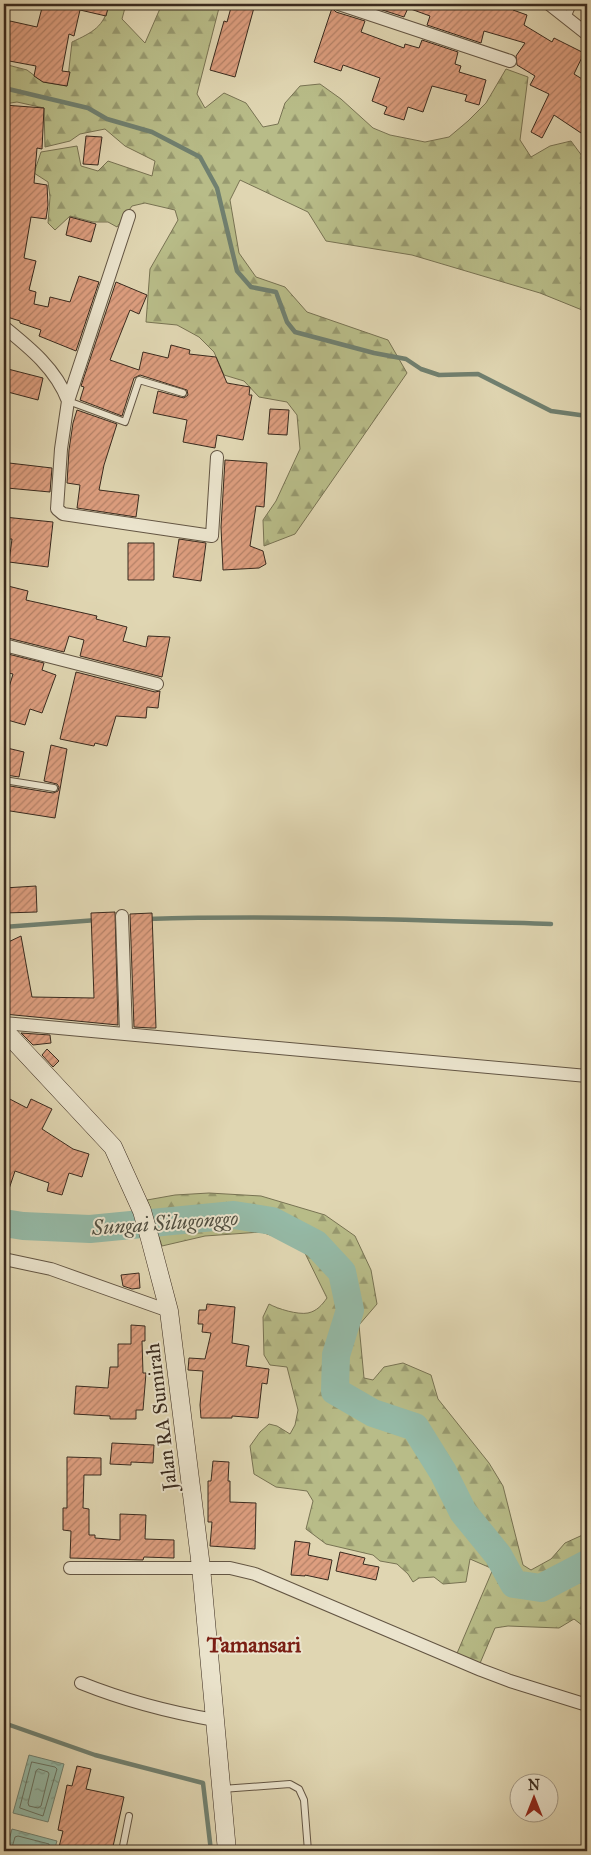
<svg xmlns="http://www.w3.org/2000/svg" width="591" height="1855" viewBox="0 0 591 1855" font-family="'IM FELL Great Primer',serif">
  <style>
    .forest { fill: url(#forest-firs); stroke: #787353 }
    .water { fill: url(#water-ripples); stroke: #708070 }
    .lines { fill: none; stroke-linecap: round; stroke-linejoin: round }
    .shore { stroke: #677262; stroke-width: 1 }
    .stream { stroke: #708070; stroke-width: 4.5 }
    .river { stroke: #95baa7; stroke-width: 28 }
    .building { fill: url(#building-hatch); stroke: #392a1e }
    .service-casing { stroke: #635543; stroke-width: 8 }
    .minor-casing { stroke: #635543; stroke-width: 14 }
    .secondary-casing { stroke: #392a1e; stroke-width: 19 }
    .service { stroke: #ebe4cd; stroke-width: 6 }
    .minor { stroke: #ebe4cd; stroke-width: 12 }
    .secondary { stroke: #ebe4cd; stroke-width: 18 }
    .labels { text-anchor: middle; stroke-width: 4; stroke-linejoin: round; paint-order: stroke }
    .street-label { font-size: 20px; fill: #392a1e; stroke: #ebe4cd }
    .water-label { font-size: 21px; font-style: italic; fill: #504e40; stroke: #ebe4cd }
    .quarter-label { font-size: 22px; font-weight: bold; fill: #7a1f14; stroke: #ebe4cd }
  </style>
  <defs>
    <pattern id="forest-firs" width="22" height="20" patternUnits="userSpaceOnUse" patternTransform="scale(1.25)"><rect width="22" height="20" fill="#b8bc88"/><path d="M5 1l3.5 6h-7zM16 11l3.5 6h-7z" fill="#97996f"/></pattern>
    <pattern id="water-ripples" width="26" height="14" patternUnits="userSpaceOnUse" patternTransform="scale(1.25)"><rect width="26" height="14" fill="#95baa7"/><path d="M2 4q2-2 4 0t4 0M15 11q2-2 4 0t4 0" fill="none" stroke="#7b9787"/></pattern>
    <pattern id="building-hatch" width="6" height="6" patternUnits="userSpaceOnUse" patternTransform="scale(1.25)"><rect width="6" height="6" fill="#dd9e7f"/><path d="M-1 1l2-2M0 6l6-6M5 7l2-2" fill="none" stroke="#b48167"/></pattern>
  </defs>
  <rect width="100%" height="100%" fill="#e0d6b2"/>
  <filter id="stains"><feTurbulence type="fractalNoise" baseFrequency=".004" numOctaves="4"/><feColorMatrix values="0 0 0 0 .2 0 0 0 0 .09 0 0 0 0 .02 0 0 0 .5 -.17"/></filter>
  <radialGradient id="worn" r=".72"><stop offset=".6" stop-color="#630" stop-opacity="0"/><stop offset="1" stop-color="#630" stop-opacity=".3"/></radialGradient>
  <path class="forest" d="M109,4H126L122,19L145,43L162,4H220L197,94L205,108L224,93L246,103L263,127L278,124L285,103L300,86L320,84L341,99L373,128L390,135L425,142L449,137L468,121L486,103L506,69L528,77L520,140L531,157L550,146L571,141L585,160L587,170V312L540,293L412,255L326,241L308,212L240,180L230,200L239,253L256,277L285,287L307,312L388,340L407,373L295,534L264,546L263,520L276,501L300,449L297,415L287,402L259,397L244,381L224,375L214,352L199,337L177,325L146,322L150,269L178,220L175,210L145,203L132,206L117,227L108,222H93L70,216L55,230L48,223L50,197L48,182L34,173L41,152L77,146L81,166L98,171L108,161L152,176L155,161L125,146L105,129L80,134L70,141L45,147L44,108L17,102L4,104V64L27,70L43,82L67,86L72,42C93,32 104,27 109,4Z
    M209,1193L261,1196L325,1215L355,1236L371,1270L377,1304L359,1325L364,1378L373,1380L384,1367L403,1363L431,1375L438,1399L489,1463L503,1486L523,1565L531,1570L551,1559L565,1543L587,1533V1629L574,1619L559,1628L508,1626L495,1628L478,1668L455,1658L493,1569L470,1559L466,1582L443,1584L434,1577L419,1578L413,1582L408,1574L397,1564L380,1561L373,1555L326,1544L306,1529L313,1501L307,1491L276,1487L254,1474L250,1446L260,1432L269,1424L277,1426L290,1434L295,1425L298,1410L287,1367L270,1365L264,1355L263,1317L269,1304C278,1309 298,1315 308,1313C317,1311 322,1305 327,1298L301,1245L261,1232L205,1236L162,1246L147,1200L175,1195Z"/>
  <path class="water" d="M29,1755L64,1764L48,1822L13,1813Z
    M12,1829L57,1841L54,1851H6Z"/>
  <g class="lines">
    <path class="shore" d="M32,1762L55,1767L57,1769L43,1816L20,1808Z
      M39,1769L48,1772L49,1774L41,1806L38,1808L29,1806L28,1803L36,1771Z
      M11,1851L15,1837L18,1836L49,1844L50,1851"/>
    <path class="stream" d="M4,88L88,108L107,119L152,132L200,157L217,188L237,271L251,287L276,292L287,322L295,332L374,353L406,359L421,369L439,375L478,374L551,411L587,416
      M147,919C282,915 417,920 551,924
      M4,927L97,920
      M4,1723L95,1755L203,1783L211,1851"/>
    <path class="river" d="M4,1223L23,1226L90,1229L234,1215L272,1221L316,1244L342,1272L350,1310L336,1355L335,1391L373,1413L415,1427L443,1472L463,1512L498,1555L514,1584L541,1588L587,1564"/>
  </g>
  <path class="building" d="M43,4H61L73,7V4H109L106,16L80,10L74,36L69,34L62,71L70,72L67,86L43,82L34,76L36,66L4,60V49L10,21L37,27Z
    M232,4H255L235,77L210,70L224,21L227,22Z
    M364,4H515L513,10L527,15L524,25L552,42L554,38L584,53L574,74L587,82V137L554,115L542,138L531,132L549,94L530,85L535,76L517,65L516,56L525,43L484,31L481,43L427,25L430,16L408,8L404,17Z
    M332,8L336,12L365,21L361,32L404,48L405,44L419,48L422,40L458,52L455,64L461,66L459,72L486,80L479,105L465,101L467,95L432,86L423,112L408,107L404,120L384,114L387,107L372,101L380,78L343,65L341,71L314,62Z
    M4,105L44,108L42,149L37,148L34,183L47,185L48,205L46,219L31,217L24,258L36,261L29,290L36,292L34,304L48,307L50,297L70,302L79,276L99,282L76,351L39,336L41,330L20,323V321L4,316Z
    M86,136L102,137L98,165L83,164Z
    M70,217L96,224L91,242L66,235Z
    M116,282L147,295L139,314L130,310L110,360L139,370L143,352L168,358L171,345L190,350L189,354L216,357L227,383L250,387L249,395H252L243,440L217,435L215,448L183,442L187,420L153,413L158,391L184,398L188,395L187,390L140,375L134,378L122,416L80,400L84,387L81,386Z
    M4,368L43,378L38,400L4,391Z
    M270,409L289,410L287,435L268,434Z
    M77,410L117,424L104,465L99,490L139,495L136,517L77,508L80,485L67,483L69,450L73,423Z
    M225,460L267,463L264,507L256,506L250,546L263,551L266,564L259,568L223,570L221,527Z
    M9,463L52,468L50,492L7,488Z
    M4,517L53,522L48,567L9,562L12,539H4Z
    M179,539L206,543L201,581L173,577Z
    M128,543H154V580H128Z
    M4,585L28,591L26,600L97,616L96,619L127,627L123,641L146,647L148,636L170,637L162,677L80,656L84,640L69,636L64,652L4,637Z
    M4,653L44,663L42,670L56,675L42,713L30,709L25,725L4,719V704L13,674L4,672Z
    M76,672L155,692L160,691L158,708L147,707L146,718L116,716L107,746L95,743L94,746L60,739Z
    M51,745L67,749L55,818L4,810V785L53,793L58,791L59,787L57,784L44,781Z
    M7,748L24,752L19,777L6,775L7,772H4Z
    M36,886L37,912L4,913V888Z
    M115,912L118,1025L4,1014V944L21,936L32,997L94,998L91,913Z
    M152,913L156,1028H151L134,1027L130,914Z
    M21,1033L50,1035L51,1043L33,1045Z
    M47,1049L59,1061L53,1067L42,1055Z
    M4,1096L27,1108L31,1099L52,1109L42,1129L73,1149L89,1154L82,1177L69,1173L62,1195L47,1191L49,1183L15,1171L6,1198L4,1197Z
    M139,1273L140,1288L132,1289L123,1286L121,1275Z
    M207,1304L235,1307L232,1343L249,1346L246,1366L269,1369L267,1384L262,1383L258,1418L232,1416V1418H201L200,1405L203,1371L188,1370L189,1358L205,1359L211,1333L202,1332L203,1324H198L199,1310H206Z
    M131,1325L145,1326V1341H142L143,1373H146L143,1410H136V1419H110V1416L74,1414L76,1386L108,1388L110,1367H118V1344H131Z
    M112,1443L154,1445L153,1463L131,1462V1465L110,1464Z
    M67,1457L101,1458V1475H84L83,1508L89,1509V1535H95V1538L120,1540V1514L146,1515L145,1539L174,1540V1558L144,1557L143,1560L70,1558L71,1531L63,1530V1508H67Z
    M213,1461L229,1462L228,1481H230V1502L256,1503L255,1549L210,1546L212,1522H208V1481H211Z
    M295,1541L310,1543L308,1555L332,1560L328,1580L305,1575V1576L291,1575Z
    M340,1552L365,1558L363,1564L379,1567L376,1580L336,1571Z
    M77,1766L91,1769L86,1789L124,1797L112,1851H58L63,1831L58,1830L67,1785L72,1786Z"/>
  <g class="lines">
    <g class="service-casing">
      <path id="service" d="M567,18L573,4
        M68,401L125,422L139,380L183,393
        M4,780L54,788
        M222,1789L290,1784L299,1789L304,1800L308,1851
        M122,1851L129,1816"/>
    </g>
    <g class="minor-casing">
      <path id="minor" d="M339,4L510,61
        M549,4L587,34
        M129,216L68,401L61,449L57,509L63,514L212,536L217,457
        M4,327C30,348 56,369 68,401
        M4,645L157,684
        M122,916L126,1033
        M4,1023L587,1076
        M4,1259L51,1269L169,1311
        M70,1568H230L255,1574L481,1670L510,1681L587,1705
        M81,1683C126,1701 168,1712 215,1720"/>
    </g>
    <g class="secondary-casing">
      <path id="secondary" d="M4,1030L113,1147L142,1211L150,1239L169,1311L201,1567L227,1851"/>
    </g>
    <use href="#service" class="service"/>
    <use href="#minor" class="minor"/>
    <use href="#secondary" class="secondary"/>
  </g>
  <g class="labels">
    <g class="street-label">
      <text transform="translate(161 1417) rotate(-97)" y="7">Jalan RA Sumirah</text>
    </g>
    <g class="water-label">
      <text transform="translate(165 1223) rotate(-4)" y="7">Sungai Silugonggo</text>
    </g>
    <g class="quarter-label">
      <text x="254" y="1652">Tamansari</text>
    </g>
  </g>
  <rect width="591" height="1855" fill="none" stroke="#e0d6b2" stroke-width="20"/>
  <rect x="5" y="5" width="581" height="1845" fill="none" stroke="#392a1e" stroke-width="2.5"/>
  <rect x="10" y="10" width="571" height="1835" fill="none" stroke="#392a1e"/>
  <g transform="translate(534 1798)"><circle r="24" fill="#ebe4cd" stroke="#a49a87"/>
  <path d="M0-4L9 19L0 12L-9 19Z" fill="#8f2418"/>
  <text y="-8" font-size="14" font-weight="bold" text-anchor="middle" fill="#392a1e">N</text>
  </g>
  <rect width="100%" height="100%" filter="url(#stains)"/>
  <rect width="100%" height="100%" fill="url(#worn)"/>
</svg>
